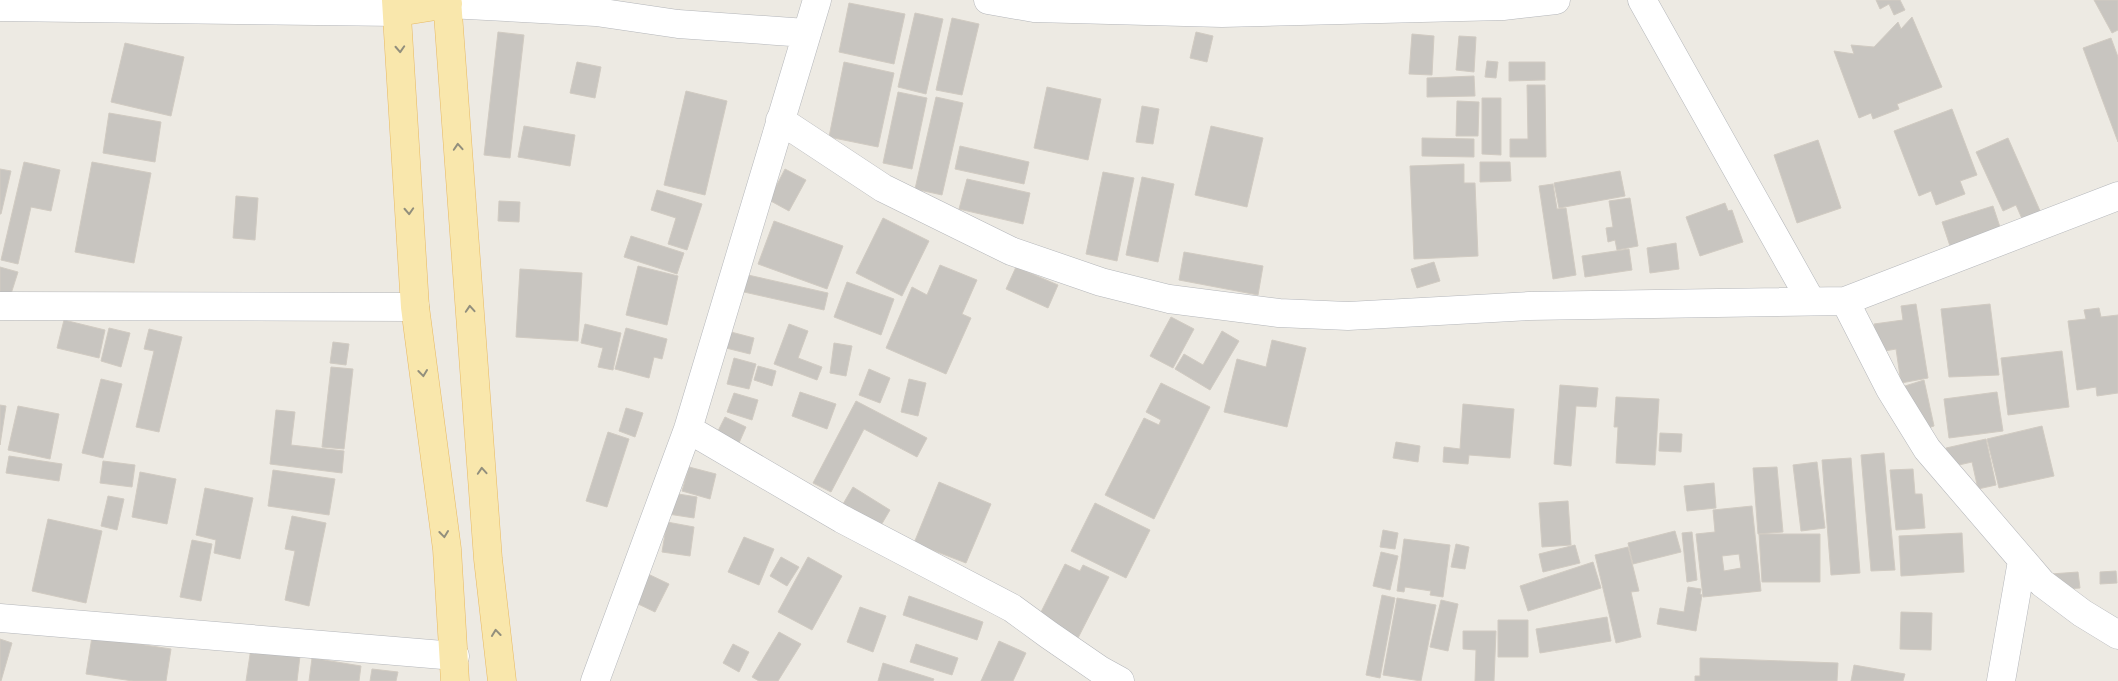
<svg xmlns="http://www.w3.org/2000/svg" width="2118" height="681" viewBox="0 0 2118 681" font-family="Lato,sans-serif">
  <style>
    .building { fill: #c8c5c0; stroke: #d1cbc2; fill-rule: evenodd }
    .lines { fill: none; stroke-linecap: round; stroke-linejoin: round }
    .minor-casing { stroke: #b4b6ba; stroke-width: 29 }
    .major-casing { stroke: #e7b963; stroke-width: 29 }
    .minor { stroke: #fff; stroke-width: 28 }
    .major { stroke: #f9e7ac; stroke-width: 28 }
    .oneway { stroke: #928f7d }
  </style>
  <rect width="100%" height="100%" fill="#edeae3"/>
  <path class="building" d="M1876,0H1900L1905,10L1894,15L1889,4L1880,9Z
    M2094,0H2118V30L2112,33Z
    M849,3L905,14L894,64L839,52Z
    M915,13L943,19L926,94L898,87Z
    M1912,17L1942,87L1897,104L1899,109L1873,119L1871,113L1859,118L1834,51L1854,54L1851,45L1874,47L1898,22L1901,29Z
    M952,18L979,24L962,95L936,90Z
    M498,32L524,35L510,158L484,155Z
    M1196,32L1213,36L1207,62L1190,58Z
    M1412,34L1434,36L1432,75L1409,74Z
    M1459,36L1476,37L1474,72L1456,70Z
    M2111,38L2118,57V142L2083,48Z
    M125,43L184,57L171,116L111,102Z
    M1487,61L1498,62L1496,78L1485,77Z
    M577,62L601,67L595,98L570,93Z
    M844,62L894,73L878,147L829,137Z
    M1509,62H1545V80L1509,81Z
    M1474,76L1475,96L1427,97V78Z
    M1527,85H1545L1546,157H1510V139H1528Z
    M1047,87L1101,99L1088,160L1034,148Z
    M686,91L727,101L705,195L664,185Z
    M898,92L927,98L912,169L883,163Z
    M936,97L963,103L942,195L915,189Z
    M1482,98H1501V155L1482,154Z
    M1457,101L1479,102L1478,136H1456Z
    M1142,106L1159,109L1153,144L1136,142Z
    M1952,109L1977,175L1960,181L1965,194L1936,205L1931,191L1919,196L1894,131Z
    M109,113L161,122L155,162L103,153Z
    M524,126L575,135L570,166L518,157Z
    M1211,126L1263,138L1247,207L1195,195Z
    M1422,138L1474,139V157L1422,156Z
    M2008,138L2041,213L2023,221L2016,205L2003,211L1976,152Z
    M1818,140L1841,208L1797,223L1774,155Z
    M960,146L1029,162L1024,184L955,169Z
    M24,162L60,170L51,211L31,207L18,264L1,260Z
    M92,162L151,173L134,263L75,252Z
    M1480,162H1510L1511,181L1480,182Z
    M1464,164V183H1475L1478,256L1414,259L1410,166Z
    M0,169L11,171L1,214H0Z
    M785,169L806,180L789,211L769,200Z
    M1620,171L1625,196L1559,208L1554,183Z
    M1103,172L1134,178L1117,261L1086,254Z
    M1142,177L1174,184L1158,262L1126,255Z
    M967,179L1030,193L1023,224L959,209Z
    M1553,184L1557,209L1566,208L1576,275L1553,279L1539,186Z
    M657,190L702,204L687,250L668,244L676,218L651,210Z
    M236,196L258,198L255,240L233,238Z
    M1630,198L1638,246L1617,250L1615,240L1608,242L1606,228L1613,227L1609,201Z
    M499,201L520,202L519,222L498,221Z
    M1725,203L1728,211L1732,210L1743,242L1700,256L1686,217Z
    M1993,206L2001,230L1950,246L1942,222Z
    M883,218L929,241L902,296L856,273Z
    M774,221L843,246L827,289L758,264Z
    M631,236L684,253L677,274L624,257Z
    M1676,243L1679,269L1650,273L1647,248Z
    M1629,249L1632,270L1585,277L1582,256Z
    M1184,252L1263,266L1258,295L1179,280Z
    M1434,262L1440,281L1417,288L1411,269Z
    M940,265L977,280L962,314L971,318L946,374L886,348L912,287L927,295Z
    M638,266L678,276L667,325L626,315Z
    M0,267L18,272L10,297L0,294Z
    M1016,267L1058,285L1048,308L1006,289Z
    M520,269L582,273L578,341L516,337Z
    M748,275L828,293L824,310L744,292Z
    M847,282L894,299L881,335L834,317Z
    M1916,304L1928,378L1901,383L1896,349L1879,352L1874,324L1903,320L1901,306Z
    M1990,304L1999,375L1949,377L1941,309Z
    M2099,308L2101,317L2118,315V393L2097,396L2096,387L2077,390L2068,321L2086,319L2084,310Z
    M1171,317L1194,329L1173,368L1150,356Z
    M64,320L105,330L99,358L57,348Z
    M585,324L621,333L613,370L598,367L603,348L581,343Z
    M789,324L808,331L798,358L822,367L817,380L774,364Z
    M109,328L130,333L121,367L101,361Z
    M626,328L667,339L662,359L654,357L649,378L615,369Z
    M149,329L182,337L159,432L136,427L154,351L144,349Z
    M1222,331L1239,341L1210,390L1175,369L1184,354L1203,365Z
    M731,332L754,338L750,354L726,348Z
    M1272,340L1306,348L1287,427L1224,412L1237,359L1266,367Z
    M333,342L349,344L346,365L330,363Z
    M834,343L852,346L846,376L830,373Z
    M2062,351L2069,407L2008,415L2001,358Z
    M734,358L756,364L749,389L727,384Z
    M758,366L776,371L772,386L754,380Z
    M331,367L353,369L344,449L322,447Z
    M869,369L890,378L880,403L859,395Z
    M101,379L122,384L103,458L82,453Z
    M909,379L926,383L918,416L901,412Z
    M1924,380L1934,426L1919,431L1905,386Z
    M1161,383L1210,407L1154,519L1105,495L1144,418L1159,425L1161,420L1146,412Z
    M1560,385L1598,388L1596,407L1576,406L1571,466L1554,464Z
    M800,392L836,404L827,429L792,416Z
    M1997,392L2003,431L1949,438L1944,399Z
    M734,393L758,400L752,420L727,412Z
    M1616,397L1659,399L1655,465L1616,463L1618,427H1614Z
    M856,401L927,438L917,457L864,429L831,492L813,483Z
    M1463,404L1514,409L1510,458L1469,455L1468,464L1443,462L1444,447L1460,449Z
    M0,405L6,406L0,445Z
    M18,406L59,414L50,459L8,450Z
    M626,408L643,413L635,437L619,431Z
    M276,410L295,412L291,445L344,451L342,473L270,464Z
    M725,417L746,427L739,443L717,433Z
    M2042,426L2054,476L1999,488L1987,439Z
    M608,432L629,439L607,507L586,501Z
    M1660,433L1682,434L1681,452L1659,451Z
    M1986,439L1996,485L1978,489L1972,462L1950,467L1946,448Z
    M1396,442L1420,446L1418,462L1393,458Z
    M1884,453L1895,570L1871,571L1861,455Z
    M9,456L62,464L59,481L6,473Z
    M1851,458L1860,573L1831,575L1822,460Z
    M103,461L135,465L132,487L100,483Z
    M1817,462L1825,528L1801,531L1793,465Z
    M689,467L716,474L710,499L682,491Z
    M1777,467L1783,532L1758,534L1753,468Z
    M1913,469L1915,494H1922L1925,528L1896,530L1890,470Z
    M273,470L335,479L329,515L268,506Z
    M140,472L176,479L167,524L132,517Z
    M939,482L991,504L966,563L914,543Z
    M1714,483L1716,508L1687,511L1684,486Z
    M853,487L890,510L880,527L843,504Z
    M205,488L253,498L240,559L214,553L216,540L196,535Z
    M672,493L697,497L694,518L668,514Z
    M108,496L124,499L117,530L101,526Z
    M1568,501L1571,545L1542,547L1539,503Z
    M1095,503L1150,530L1126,578L1071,551Z
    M1752,506L1761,591L1703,597L1696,534L1715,532L1713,510ZM1739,554L1741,568L1724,571L1722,556Z
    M292,516L326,523L309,606L285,600L295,551L285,549Z
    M48,519L102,531L86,603L32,591Z
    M667,522L694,527L690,556L662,552Z
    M1383,530L1398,533L1395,549L1380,547Z
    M1675,531L1681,552L1633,564L1628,543Z
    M1692,532L1697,580L1687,582L1682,533Z
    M1962,533L1964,572L1901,576L1899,536Z
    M1759,534H1820V582H1762Z
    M744,537L774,549L759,585L728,572Z
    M1404,539L1450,545L1443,597L1430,595L1431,591L1405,587L1404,592L1397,591Z
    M192,540L212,544L201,601L180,597Z
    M1456,544L1469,547L1465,569L1451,567Z
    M1575,545L1580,563L1543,572L1539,554Z
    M1628,547L1639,591L1631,592L1641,637L1616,643L1595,555Z
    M1381,552L1398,556L1390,590L1373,586Z
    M781,557L799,567L787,586L770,576Z
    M808,557L842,576L812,630L778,612Z
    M1593,562L1601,588L1528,611L1520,586Z
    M1065,564L1080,571L1083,565L1109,577L1078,638L1038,618Z
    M2116,571L2117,583L2100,584V572Z
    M2078,572L2080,588L2053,590L2051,574Z
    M648,574L669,584L655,612L634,602Z
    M1688,587L1701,589L1700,594L1702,595L1696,631L1657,624L1660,608L1684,612Z
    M1382,595L1395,598L1380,678L1366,675Z
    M909,596L983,622L977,640L903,615Z
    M1397,598L1436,605L1421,681L1383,675Z
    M1441,600L1458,604L1448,651L1430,647Z
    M860,607L886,616L873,652L847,642Z
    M1901,612L1932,613L1931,650L1900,649Z
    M1607,617L1611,641L1540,653L1536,629Z
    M1498,620H1528V657H1498Z
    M1463,631H1496L1494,681H1475L1476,650L1463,649Z
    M779,632L801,644L778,681H759L752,677Z
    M92,637L171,649L166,681H133L86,674Z
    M0,639L12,643L1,681H0Z
    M999,641L1026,653L1013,681H981Z
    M733,644L749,652L739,672L723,663Z
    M916,644L958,658L952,675L910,662Z
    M251,648L300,656L297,681H246Z
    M312,658L361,666L359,681H309Z
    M1700,658L1838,663L1837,681H1695V676H1700Z
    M883,663L934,679L933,681H878Z
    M1854,665L1905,674L1903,681H1851Z
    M372,669L398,672L396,681H370Z"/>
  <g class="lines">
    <g class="minor-casing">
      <path id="minor" d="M988,0L1034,8L1222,13L1503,6L1556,0
        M1642,0L1811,301
        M448,4L596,12L678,24L806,33
        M0,7L398,12
        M780,120L883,188L1011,251L1101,282L1169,299L1279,313L1348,316L1529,306L1845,301L2118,196
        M1845,301L1890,389L1927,449L2042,583L2082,613L2118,635
        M0,306L415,307
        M688,429L842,519L1012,608L1049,635L1100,670L1120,681
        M0,618L455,656
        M595,681L688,429L817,0
        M2001,681L2022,561"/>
    </g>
    <g class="major-casing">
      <path id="major" d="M396,0L415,307L447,549L455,681
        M447,0L488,559L502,681
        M398,12L448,4"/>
    </g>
    <use href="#minor" class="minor"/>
    <use href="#major" class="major"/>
  </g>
  <defs><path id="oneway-chevron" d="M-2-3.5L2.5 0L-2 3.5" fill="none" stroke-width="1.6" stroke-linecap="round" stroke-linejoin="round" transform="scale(1.25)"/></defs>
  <g class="oneway">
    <use href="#oneway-chevron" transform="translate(400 49) rotate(87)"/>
    <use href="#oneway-chevron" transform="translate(458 147) rotate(-94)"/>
    <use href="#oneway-chevron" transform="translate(409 211) rotate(87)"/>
    <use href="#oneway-chevron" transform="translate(470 309) rotate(-94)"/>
    <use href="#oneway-chevron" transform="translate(423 373) rotate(83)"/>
    <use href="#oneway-chevron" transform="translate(482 471) rotate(-94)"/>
    <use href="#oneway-chevron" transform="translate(444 534) rotate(83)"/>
    <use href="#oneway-chevron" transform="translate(496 633) rotate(-96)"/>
  </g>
</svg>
